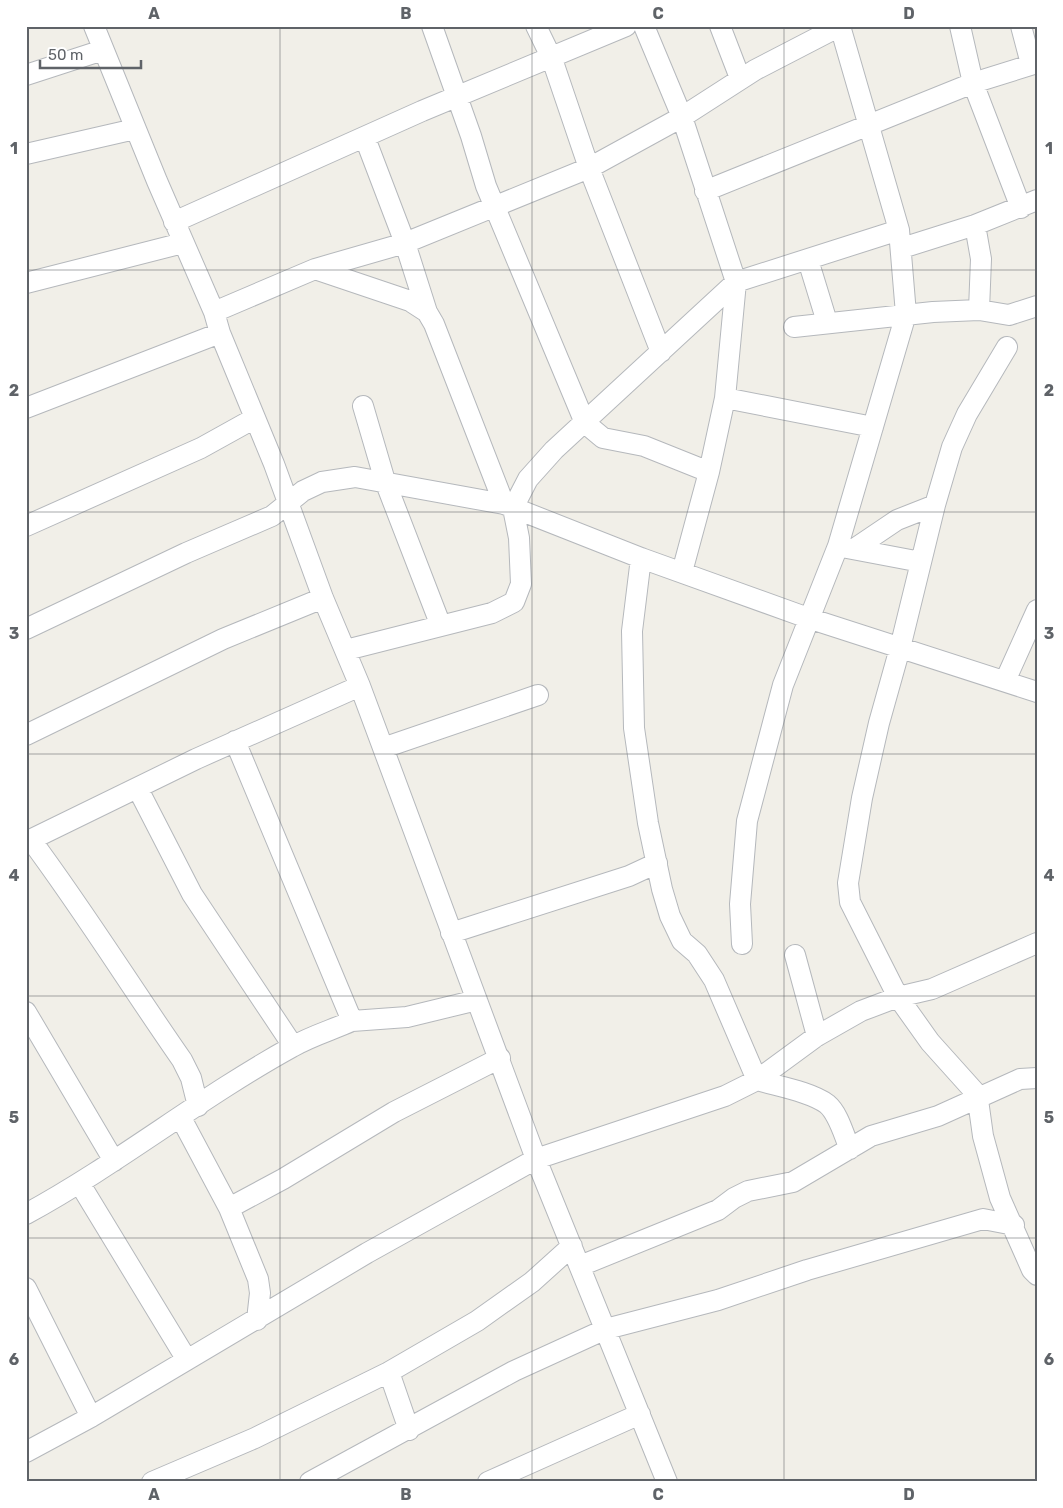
<svg xmlns="http://www.w3.org/2000/svg" width="1063" height="1508" viewBox="0 0 1063 1508" font-family="Rubik,sans-serif">
  <style>
    .lines { fill: none; stroke-linecap: round; stroke-linejoin: round }
    .minor-casing { stroke: #b5b8bc; stroke-width: 22 }
    .minor { stroke: #fff; stroke-width: 20 }
    .grid { fill: none; stroke: #5f6368; stroke-width: 1; stroke-opacity: 0.55 }
    .neatline { fill: none; stroke: #5f6368; stroke-width: 2 }
    .grid-label { font-size: 16px; text-anchor: middle; font-weight: bold; fill: #5f6368 }
  </style>
  <rect width="100%" height="100%" fill="#f1efe8"/>
  <g class="lines">
    <g class="minor-casing">
      <path id="minor" d="M94,26L157,181L214,312L220,333L274,464L323,598L360,686L536,1159L667,1482
        M432,26L471,136L486,186L585,423L603,438L644,446L709,472
        M536,26L552,59L589,168L661,352
        M644,26L682,117L736,282L725,398L709,472L682,572
        M720,26L740,78
        M960,26L973,83L1021,208
        M1021,26L1031,64
        M26,75L103,50
        M365,138L405,243L427,312
        M26,154L135,129
        M705,191L973,83L1037,63
        M174,222L422,111L626,26
        M975,225L981,259L979,310
        M902,248L975,225L1037,200
        M808,260L827,322
        M315,269L410,301L427,312L434,324L504,504
        M26,283L183,243
        M214,312L315,269L405,243L589,168L682,117L755,70L840,26
        M794,327L933,312L979,310L1009,315L1037,306
        M1007,347L967,414L952,447L935,505L900,648L879,723L862,798L848,883L850,902L898,997L930,1042L974,1091L978,1100L983,1136L1000,1198L1032,1270L1037,1275
        M725,398L873,427
        M363,406L385,481L441,626
        M26,408L220,333
        M26,526L201,448L255,418
        M847,548L921,562
        M854,549L897,520L935,505
        M641,558L632,631L634,728L648,823L662,889L670,916L682,941L697,954L714,980L757,1080
        M26,629L186,553L272,516L303,491L322,482L355,477L504,504L641,558L808,618L1037,692
        M346,650L492,613L514,602L521,584L519,538L513,508L528,479L554,450L736,282L899,230
        M1005,681L1037,610
        M26,735L223,639L323,598
        M383,748L538,695
        M138,789L192,894L293,1046
        M31,840C84,911 131,987 182,1060L191,1078L198,1106
        M26,842L196,759L360,686
        M451,933L629,876L657,863
        M742,944L740,904L747,821L783,685L838,546L906,314L899,230L840,26
        M795,955L817,1036
        M26,1012L114,1161
        M352,1021L407,1017L477,1000
        M757,1080C777,1086 811,1092 827,1104C839,1114 844,1136 850,1149
        M181,1118L229,1208L258,1279L260,1293L257,1320
        M80,1184L187,1360
        M229,1208L283,1179L394,1112L500,1058
        M26,1214C118,1164 201,1097 292,1047C311,1036 332,1030 352,1021L235,741
        M580,1266L718,1210L734,1198L748,1191L793,1182L871,1136L938,1116L1020,1079L1037,1078
        M26,1288L91,1417
        M389,1372L409,1430
        M26,1452L91,1417L367,1253L536,1159L725,1096L757,1080L817,1036L861,1011L898,997L932,989L1037,943
        M152,1482L255,1438L389,1372L477,1321L532,1282L572,1246
        M310,1482L514,1371L606,1329L718,1300L807,1270L983,1219L1014,1225
        M488,1482L640,1414"/>
    </g>
    <use href="#minor" class="minor"/>
  </g>
  <path class="grid" d="M280,26V1482M532,26V1482M784,26V1482M26,270H1037M26,512H1037M26,754H1037M26,996H1037M26,1238H1037"/>
  <rect width="1063" height="1508" fill="none" stroke="#ffffff" stroke-width="55"/>
  <path d="M40 60v8h101v-8" fill="none" stroke="#5f6368" stroke-width="2.5"/>
  <text x="48" y="60" font-size="15" fill="#5f6368" stroke="#ffffff" stroke-width="4" paint-order="stroke">50 m</text>
  <rect x="28" y="28" width="1008" height="1452" class="neatline"/>
  <g class="grid-label">
    <text x="154" y="19">A</text>
    <text x="406" y="19">B</text>
    <text x="658" y="19">C</text>
    <text x="909" y="19">D</text>
    <text x="14" y="154">1</text>
    <text x="1049" y="154">1</text>
    <text x="14" y="396">2</text>
    <text x="1049" y="396">2</text>
    <text x="14" y="639">3</text>
    <text x="1049" y="639">3</text>
    <text x="14" y="881">4</text>
    <text x="1049" y="881">4</text>
    <text x="14" y="1123">5</text>
    <text x="1049" y="1123">5</text>
    <text x="14" y="1365">6</text>
    <text x="1049" y="1365">6</text>
    <text x="154" y="1500">A</text>
    <text x="406" y="1500">B</text>
    <text x="658" y="1500">C</text>
    <text x="909" y="1500">D</text>
  </g>
</svg>
